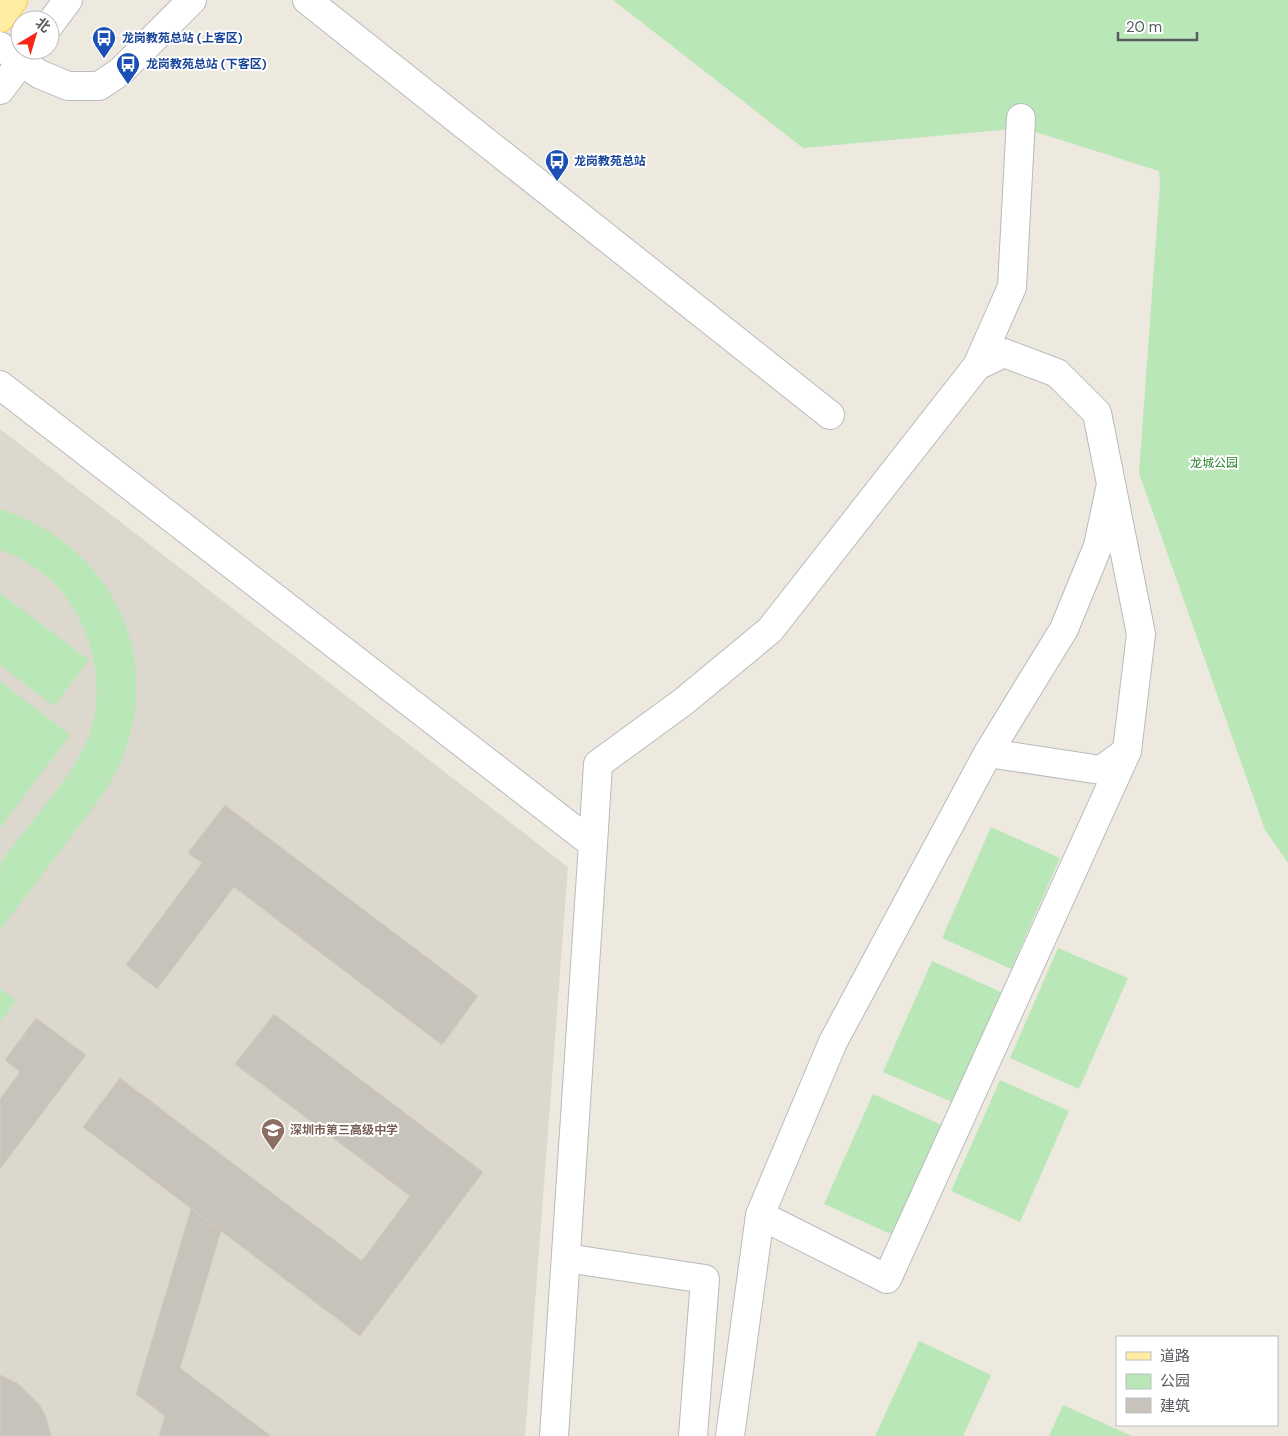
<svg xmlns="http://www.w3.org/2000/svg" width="1288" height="1436" viewBox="0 0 1288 1436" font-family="'DM Sans','Noto Sans SC',sans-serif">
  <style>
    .education { fill: #dcd8cd }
    .green { fill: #b9e7b8 }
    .building { fill: #c7c3bb; stroke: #d2cabc }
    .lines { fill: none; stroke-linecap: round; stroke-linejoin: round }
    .minor-casing { stroke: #b7babf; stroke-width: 30 }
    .major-casing { stroke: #fdc647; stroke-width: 30 }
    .minor { stroke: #fff; stroke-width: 28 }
    .major { stroke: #ffeea1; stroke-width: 28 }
    .labels { text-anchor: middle; stroke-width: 4; stroke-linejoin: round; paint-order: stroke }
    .transit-label { font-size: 12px; font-weight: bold; fill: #164399; stroke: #fff; text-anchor: start }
    .park-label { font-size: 12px; fill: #2d842e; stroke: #fff }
    .education-label { font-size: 12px; font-weight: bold; fill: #785e54; stroke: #fff; text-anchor: start }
  </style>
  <rect width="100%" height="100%" fill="#ede9de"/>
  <path class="education" d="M0,429L568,867L525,1436H0Z"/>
  <path class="green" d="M613,0H1288V863L1265,830L1139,473L1160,184L1159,171L1023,128L803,148Z
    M0,509C113,545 170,662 116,772C105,794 88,814 73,834C49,866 24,898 0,930C0,918 0,870 1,862C7,853 15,844 22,835C41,809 64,784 80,755C122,681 82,576 0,550Z
    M0,593L89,660L54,706L0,665Z
    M0,681L70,735L0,828Z
    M991,827L1060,858L1011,969L942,938Z
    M1058,948L1128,978L1079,1089L1010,1058Z
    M932,961L1001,992L952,1102L883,1072Z
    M0,988L16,1001L0,1022Z
    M1000,1080L1069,1111L1020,1222L951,1191Z
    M873,1094L942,1125L893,1235L824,1204Z
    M919,1341L991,1375L963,1436H875Z
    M1063,1405L1132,1436H1049Z"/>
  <path class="building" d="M225,805L478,996L442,1045L234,887L157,989L126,965L202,863L188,853Z
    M274,1014L483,1172L360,1336L83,1127L120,1078L362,1261L410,1196L235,1064Z
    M36,1018L86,1055L0,1169V1099L20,1072L5,1060Z
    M191,1209L221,1231L180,1368L271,1436H159L165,1416L136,1394Z
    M0,1375L17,1383L39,1404L46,1417L51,1436H0Z"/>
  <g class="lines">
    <g class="minor-casing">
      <path id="minor" d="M307,0L830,415
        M50,24L68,0
        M0,46L39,74L68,86H99L120,72L192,0
        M0,90L30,50
        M977,366L1004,353L1057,373L1097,413L1141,634L1127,751L1101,770L988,753
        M0,385L593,844L554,1436
        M1111,484L1098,546L1064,629L988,753L833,1042L760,1215L887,1279L1127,751
        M593,844L598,764L683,702L770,630L977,366L1012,287L1021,118
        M566,1258L705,1279L693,1436
        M730,1436L760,1215"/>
    </g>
    <g class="major-casing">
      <path id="major" d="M0,18L13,0"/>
    </g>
    <use href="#minor" class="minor"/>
    <use href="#major" class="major"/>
  </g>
  <defs>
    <g id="bus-pin" transform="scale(1.25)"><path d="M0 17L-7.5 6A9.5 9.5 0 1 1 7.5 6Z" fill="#1a4fb4" stroke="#fff"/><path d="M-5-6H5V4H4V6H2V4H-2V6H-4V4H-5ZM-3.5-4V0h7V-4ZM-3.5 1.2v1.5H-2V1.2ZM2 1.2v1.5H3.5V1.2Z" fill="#fff"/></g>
    <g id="school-pin" transform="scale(1.25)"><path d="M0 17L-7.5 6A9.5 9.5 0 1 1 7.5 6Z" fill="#8d6e63" stroke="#fff"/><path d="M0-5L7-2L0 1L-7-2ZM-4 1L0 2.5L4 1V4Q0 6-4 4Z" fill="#fff"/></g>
  </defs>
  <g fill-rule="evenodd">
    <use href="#bus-pin" x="104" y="38"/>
    <use href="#bus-pin" x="128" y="64"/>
    <use href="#bus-pin" x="557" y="161"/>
    <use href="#school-pin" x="273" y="1130"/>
  </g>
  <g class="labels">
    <g class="transit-label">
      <text x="122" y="42">龙岗教苑总站 (上客区)</text>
      <text x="146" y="68">龙岗教苑总站 (下客区)</text>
      <text x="574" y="165">龙岗教苑总站</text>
    </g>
    <g class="park-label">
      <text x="1214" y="467">龙城公园</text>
    </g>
    <g class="education-label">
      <text x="290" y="1134">深圳市第三高级中学</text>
    </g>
  </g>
  <rect x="1116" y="1336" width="162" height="90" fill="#ffffff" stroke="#bcbec0"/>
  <rect x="1126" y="1352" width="25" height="8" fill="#ffeea1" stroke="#bcbec0"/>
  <text x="1160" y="1361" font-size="15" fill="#585c61">道路</text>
  <rect x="1126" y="1374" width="25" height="15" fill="#b9e7b8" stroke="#bcbec0"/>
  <text x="1160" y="1386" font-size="15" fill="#585c61">公园</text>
  <rect x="1126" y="1398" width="25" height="15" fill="#c7c3bb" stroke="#bcbec0"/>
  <text x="1160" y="1411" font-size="15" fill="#585c61">建筑</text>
  <g transform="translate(35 35) rotate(38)"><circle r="24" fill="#ffffff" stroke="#bcbec0"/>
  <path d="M0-4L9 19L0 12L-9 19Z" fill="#f82619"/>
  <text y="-8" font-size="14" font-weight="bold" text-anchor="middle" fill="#585c61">北</text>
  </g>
  <path d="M1118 32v8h79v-8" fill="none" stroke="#585c61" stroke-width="2.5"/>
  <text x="1126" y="32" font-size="15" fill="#585c61" stroke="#ffffff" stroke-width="4" paint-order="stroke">20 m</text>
</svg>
